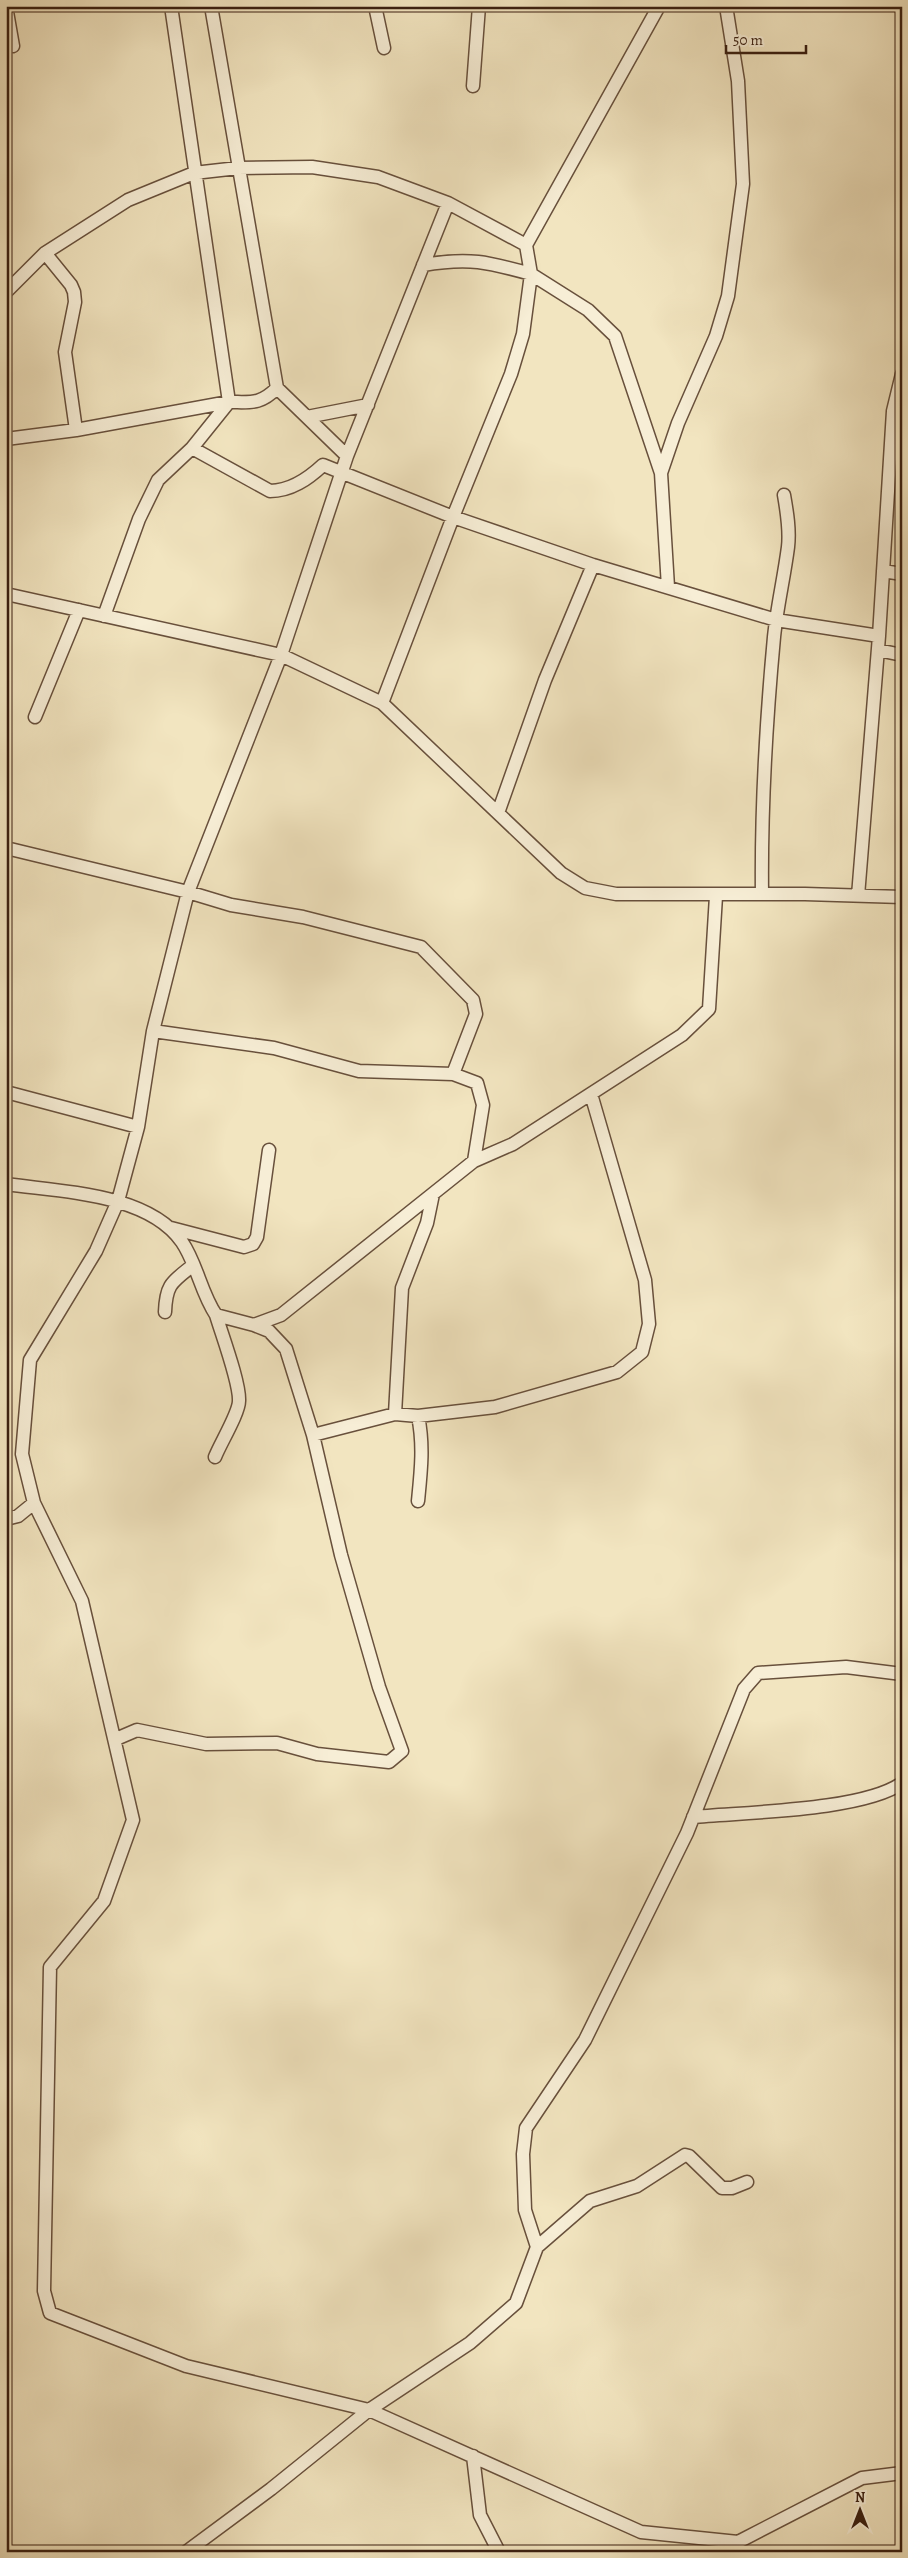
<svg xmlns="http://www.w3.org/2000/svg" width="908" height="2558" viewBox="0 0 908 2558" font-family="Alegreya,serif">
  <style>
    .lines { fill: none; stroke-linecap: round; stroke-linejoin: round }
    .minor-casing { stroke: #68503c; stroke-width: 15 }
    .minor { stroke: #f7eed6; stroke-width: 12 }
  </style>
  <rect width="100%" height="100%" fill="#f2e5c0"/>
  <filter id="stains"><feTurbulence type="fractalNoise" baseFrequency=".004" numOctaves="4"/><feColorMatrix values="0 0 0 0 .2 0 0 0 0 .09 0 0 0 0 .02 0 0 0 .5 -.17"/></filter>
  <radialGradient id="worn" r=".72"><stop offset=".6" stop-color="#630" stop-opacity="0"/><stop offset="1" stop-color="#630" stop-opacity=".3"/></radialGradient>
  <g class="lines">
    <g class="minor-casing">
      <path id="minor" d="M6,6L13,46
        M211,6L277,388L347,456
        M375,6L384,48
        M473,86L479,6
        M448,203L347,456L281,655L188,892L153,1031L138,1127L118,1201L96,1251L30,1360L22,1454L34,1503L82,1601L133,1820L104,1901L50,1967L44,2291L50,2313L186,2366L369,2410L641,2532L738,2542L862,2478L902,2473
        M526,245L659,6
        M45,253L71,285L74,292L75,302L65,352L76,430
        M6,292L45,253L128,200L194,173L238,168L312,167L378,177L448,203L526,245L531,274L588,310L615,336L661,473L668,587
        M277,388C260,405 251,402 229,402L192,448L270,491C291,491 308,479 323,465L453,517L593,565L776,620L879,636
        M307,417L368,405
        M6,439L76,430L229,402L171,6
        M661,473L678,423L716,336L728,296L743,184L738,81L726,6
        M883,571L902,574
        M6,594L281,655L382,703L561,873L585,888L616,894H805L902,897
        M104,616L139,519L158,480L192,448
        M878,650L902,655
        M382,703L453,517L511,374L523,334L531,274C488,262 469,257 423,265
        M35,717L79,610
        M498,813L545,680L593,565
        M6,848L188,892L231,905L303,917L421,947L473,1000L476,1014L453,1074
        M762,894C761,808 766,723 774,637C777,607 784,578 788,547C790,530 787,512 784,495
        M858,896L879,636L893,411L902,374
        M153,1031L274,1048L359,1071L453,1074L477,1083L483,1105L474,1161
        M6,1092L138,1127
        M6,1184C61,1192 148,1193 182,1242C197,1264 201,1293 216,1315L254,1325L281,1315L474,1161L513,1144L682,1035L709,1009L716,896
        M171,1228L244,1247L253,1244L257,1237L269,1150
        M165,1312C166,1284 172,1282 192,1266
        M395,1414L402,1288L427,1223L433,1194
        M418,1416C424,1445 421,1471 418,1501
        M313,1435L395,1414L418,1416L495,1407L617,1372L642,1352L649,1324L645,1280L591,1094
        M215,1457C220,1444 239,1413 239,1401C240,1383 222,1335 216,1315
        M6,1519L18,1516L34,1503
        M116,1739L137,1730L206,1744L277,1743L317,1754L389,1762L402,1751L379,1687L341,1555L313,1435L286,1349L269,1331L254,1325
        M693,1817C744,1812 863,1811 902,1783
        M537,2247L590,2201L637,2186L685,2155L689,2156L722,2188H732L747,2182
        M473,2456L480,2515L499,2552
        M186,2552L271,2489L369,2410L470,2343L516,2303L537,2247L525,2210L523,2154L526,2128L585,2040L687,1833L744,1689L758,1673L846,1667L902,1674"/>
    </g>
    <use href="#minor" class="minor"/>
  </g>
  <rect width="908" height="2558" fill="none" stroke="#f2e5c0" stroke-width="25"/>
  <rect x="8" y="8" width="893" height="2543" fill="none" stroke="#3a1f10" stroke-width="2.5"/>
  <rect x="12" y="12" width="883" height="2533" fill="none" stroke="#3a1f10"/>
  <g transform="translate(860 2510)" stroke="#f7eed6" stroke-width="4" paint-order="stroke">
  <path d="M0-4L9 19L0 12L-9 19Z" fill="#3a1f10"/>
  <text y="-8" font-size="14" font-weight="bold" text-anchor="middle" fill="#3a1f10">N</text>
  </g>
  <path d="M726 45v8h80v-8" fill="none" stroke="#3a1f10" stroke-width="2.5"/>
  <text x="733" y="45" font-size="15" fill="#3a1f10" stroke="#f7eed6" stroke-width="4" paint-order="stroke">50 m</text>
  <rect width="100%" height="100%" filter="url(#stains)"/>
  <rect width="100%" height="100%" fill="url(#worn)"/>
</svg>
